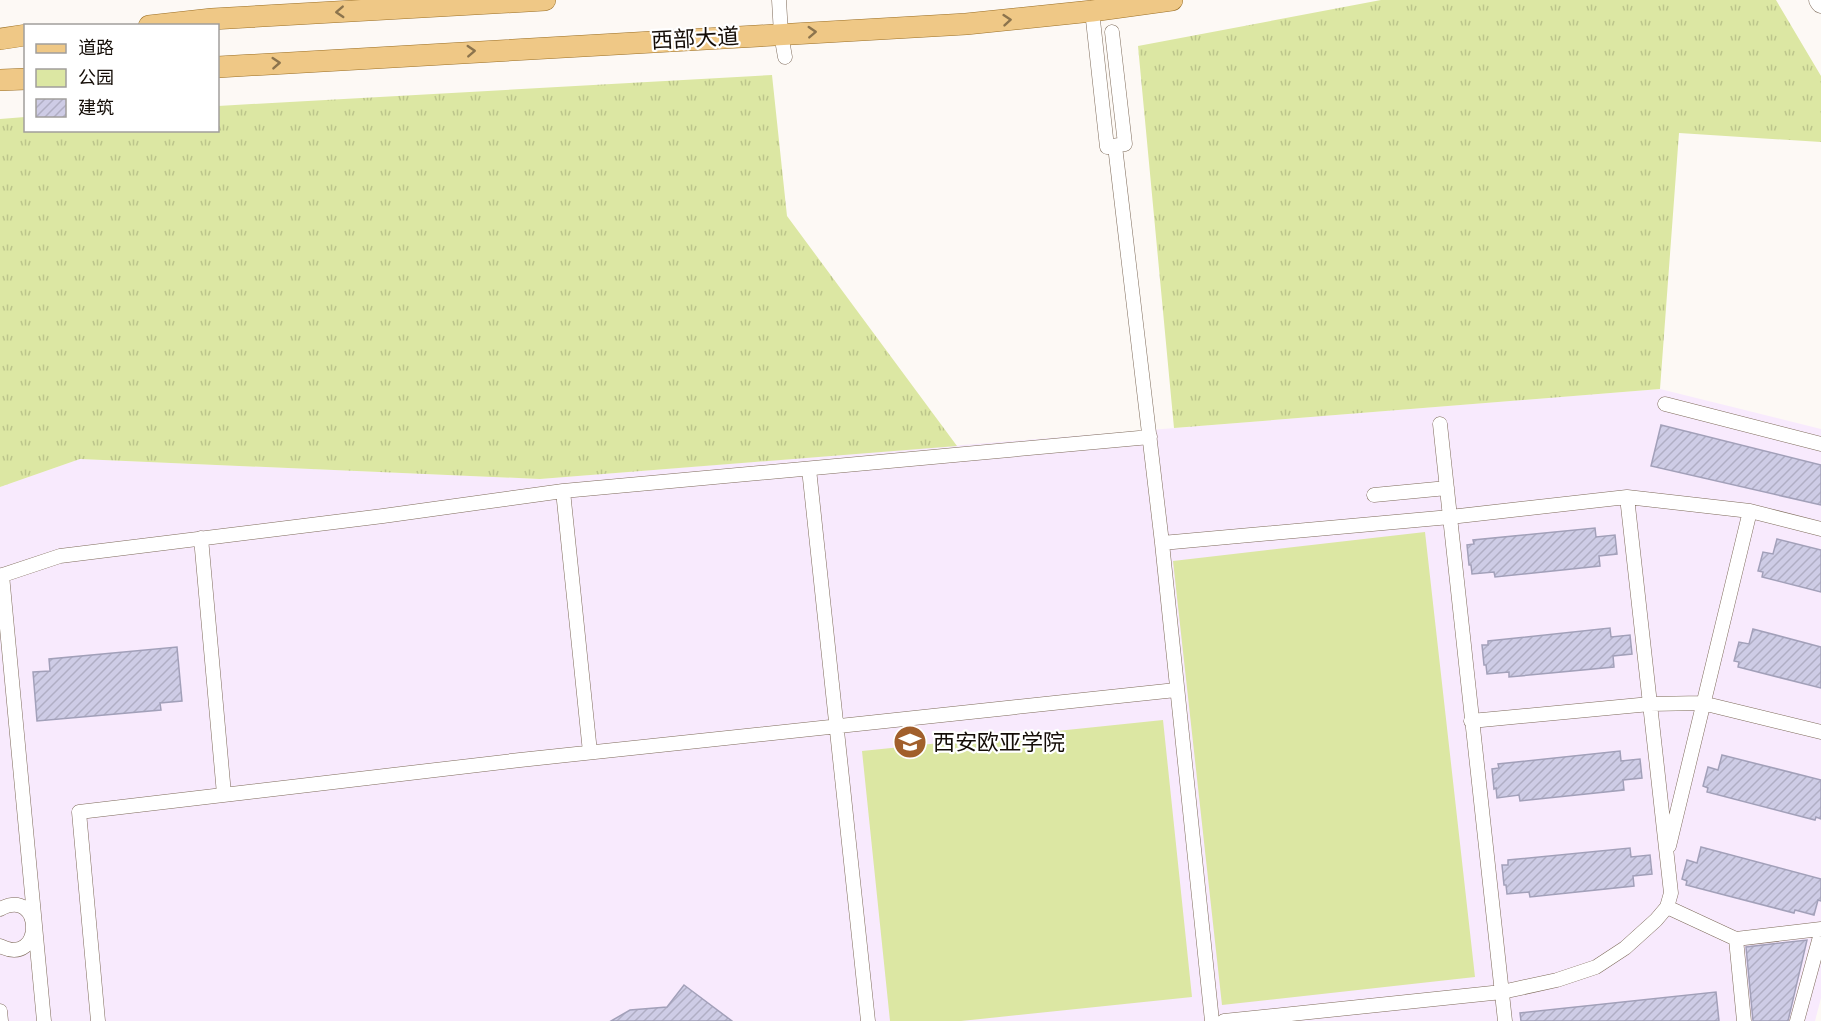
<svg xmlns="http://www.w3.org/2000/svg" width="1821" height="1021" viewBox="0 0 1821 1021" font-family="'Sofia Sans Condensed','Noto Sans SC',sans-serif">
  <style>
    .education { fill: #f8eafd }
    .grass { fill: url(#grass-tufts) }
    .park { fill: #dce7a3 }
    .building { fill: url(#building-hatch); stroke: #a2a0b9; stroke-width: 1.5 }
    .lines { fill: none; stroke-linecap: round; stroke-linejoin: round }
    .minor-casing { stroke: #7e6b5a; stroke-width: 15 }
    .secondary-casing { stroke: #7e6b5a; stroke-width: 21 }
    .primary-casing { stroke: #9b6f25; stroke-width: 22 }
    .minor { stroke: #fff; stroke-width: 14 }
    .secondary { stroke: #fff; stroke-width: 20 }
    .primary { stroke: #efc886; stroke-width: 21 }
    .oneway { stroke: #8c744d }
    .labels { text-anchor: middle; stroke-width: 4.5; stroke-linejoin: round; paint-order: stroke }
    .street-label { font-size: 22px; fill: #140d07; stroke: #fff }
    .poi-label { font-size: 22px; fill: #140d07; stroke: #fff; text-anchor: start }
  </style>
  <defs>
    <pattern id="grass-tufts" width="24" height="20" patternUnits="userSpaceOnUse" patternTransform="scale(1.5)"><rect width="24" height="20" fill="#dce7a3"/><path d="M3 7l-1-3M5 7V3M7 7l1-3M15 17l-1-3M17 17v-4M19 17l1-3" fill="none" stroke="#bcc58b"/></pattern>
    <pattern id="building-hatch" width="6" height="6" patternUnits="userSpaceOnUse" patternTransform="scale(1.5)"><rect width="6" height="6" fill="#cecce6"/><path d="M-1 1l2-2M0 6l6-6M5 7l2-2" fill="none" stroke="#b0aec4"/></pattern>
  </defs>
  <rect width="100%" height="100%" fill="#fdf9f5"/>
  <path class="education" d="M1660,389L1821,429V998L1815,1021H0V487L80,459L540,479Z"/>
  <path class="grass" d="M1381,0H1776L1821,76V142L1679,133L1660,389L1174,428L1138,46Z
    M772,75L787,216L957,446L540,479L80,459L0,487V119L25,117L26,130H218V106Z"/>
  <path class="park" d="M1425,532L1475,977L1222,1005L1173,561Z
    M1163,720L1192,997L961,1021H890L862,751Z"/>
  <path class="building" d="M1661,425L1821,465V505L1651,466Z
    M1595,528L1596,537L1615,535L1617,554L1599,556L1600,566L1495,577L1494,572L1472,574L1471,565H1469L1467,545L1474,544L1473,540Z
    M1777,539L1821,550V592L1762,577L1763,572L1758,571L1763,552L1773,554Z
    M1610,628L1611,637L1630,635L1632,654L1613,656L1614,667L1509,677V672L1487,674L1486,665H1484L1482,645H1488V641Z
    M1753,629L1821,647V688L1738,667L1739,662L1734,661L1739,642L1749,644Z
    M177,647L182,701L160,703L161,710L37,721L33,672L50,671L49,659Z
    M1620,751L1621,761L1640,759L1642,778L1623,780L1624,790L1520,801L1519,795L1497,798L1496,788L1494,789L1492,769L1499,768L1498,764Z
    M1722,755L1821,780V819L1816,817L1815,820L1707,792L1708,788L1703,786L1708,767L1718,770Z
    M1701,847L1821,879V901L1818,900L1814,915L1795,910L1794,913L1686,885L1687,881L1682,879L1687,860L1697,863Z
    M1630,848L1631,857L1650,855L1652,874L1633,876L1634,886L1530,897L1529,892L1507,894L1506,885H1504L1502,865H1508V860Z
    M1807,940L1788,1021H1753L1746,947Z
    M684,985L732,1021H611L630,1010L667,1007Z
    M1716,992L1719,1021H1521L1520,1013Z"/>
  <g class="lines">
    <g class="minor-casing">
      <path id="minor" d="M779,0L781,34L785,57
        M1092,11L1107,147L1125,144L1112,32
        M1115,146L1162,543L1212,1021
        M1665,404L1821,444
        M1440,424L1450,517L1627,497L1750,511L1821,529
        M809,469L868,1021
        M563,491L1150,437
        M1374,495L1447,488
        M201,538L224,794
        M1162,543L1450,517L1505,1021
        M2,575L44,1021
        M0,576L60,556L383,516L563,491L590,752
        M1471,721L1650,704L1702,703L1821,732
        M1669,846L1750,511
        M1667,907L1736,939
        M0,909C44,886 44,968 0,946
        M0,1011L1,1021
        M98,1021L79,812L520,760L1176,690
        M1224,1021L1502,992L1557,980L1596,967L1625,948L1656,920L1667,907L1671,893L1627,497
        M1744,1021L1736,939L1821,929
        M1797,1021L1821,933"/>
    </g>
    <g class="secondary-casing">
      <path id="secondary" d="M1819,0L1821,3"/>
    </g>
    <g class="primary-casing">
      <path id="primary" d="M149,26L212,19L545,0
        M0,39L26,35
        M218,67L966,24L1092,11L1172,0
        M0,80L26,79"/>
    </g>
    <use href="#minor" class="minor"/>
    <use href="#secondary" class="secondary"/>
    <use href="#primary" class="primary"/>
  </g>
  <defs><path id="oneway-chevron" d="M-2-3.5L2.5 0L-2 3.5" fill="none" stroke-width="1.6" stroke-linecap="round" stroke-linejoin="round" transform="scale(1.5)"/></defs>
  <g class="oneway">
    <use href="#oneway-chevron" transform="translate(340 12) rotate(177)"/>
    <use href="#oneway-chevron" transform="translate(1007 20) rotate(-5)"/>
    <use href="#oneway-chevron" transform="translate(812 32) rotate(-3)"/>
    <use href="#oneway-chevron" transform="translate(471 51) rotate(-3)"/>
    <use href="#oneway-chevron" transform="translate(276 63) rotate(-4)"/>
  </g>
  <defs>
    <g id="university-disc" transform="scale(1.725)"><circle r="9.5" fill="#a15f2c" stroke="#fff"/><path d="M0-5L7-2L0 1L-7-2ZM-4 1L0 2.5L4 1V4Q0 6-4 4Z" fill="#fff"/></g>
  </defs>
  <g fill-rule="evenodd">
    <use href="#university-disc" x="910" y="742"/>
  </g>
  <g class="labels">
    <g class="street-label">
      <text transform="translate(695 38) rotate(-3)" y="8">西部大道</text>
    </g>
    <g class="poi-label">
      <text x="933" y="750">西安欧亚学院</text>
    </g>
  </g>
  <rect x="24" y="24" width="195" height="108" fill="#ffffff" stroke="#a19e9c" stroke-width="1.5"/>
  <rect x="36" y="44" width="30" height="9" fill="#efc886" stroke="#a19e9c" stroke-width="1.5"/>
  <text x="78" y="54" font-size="18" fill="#140d07">道路</text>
  <rect x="36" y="69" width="30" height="18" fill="#dce7a3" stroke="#a19e9c" stroke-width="1.5"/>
  <text x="78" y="84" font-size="18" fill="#140d07">公园</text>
  <rect x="36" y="99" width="30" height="18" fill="url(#building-hatch)" stroke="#a19e9c" stroke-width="1.5"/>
  <text x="78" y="114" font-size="18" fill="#140d07">建筑</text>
</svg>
